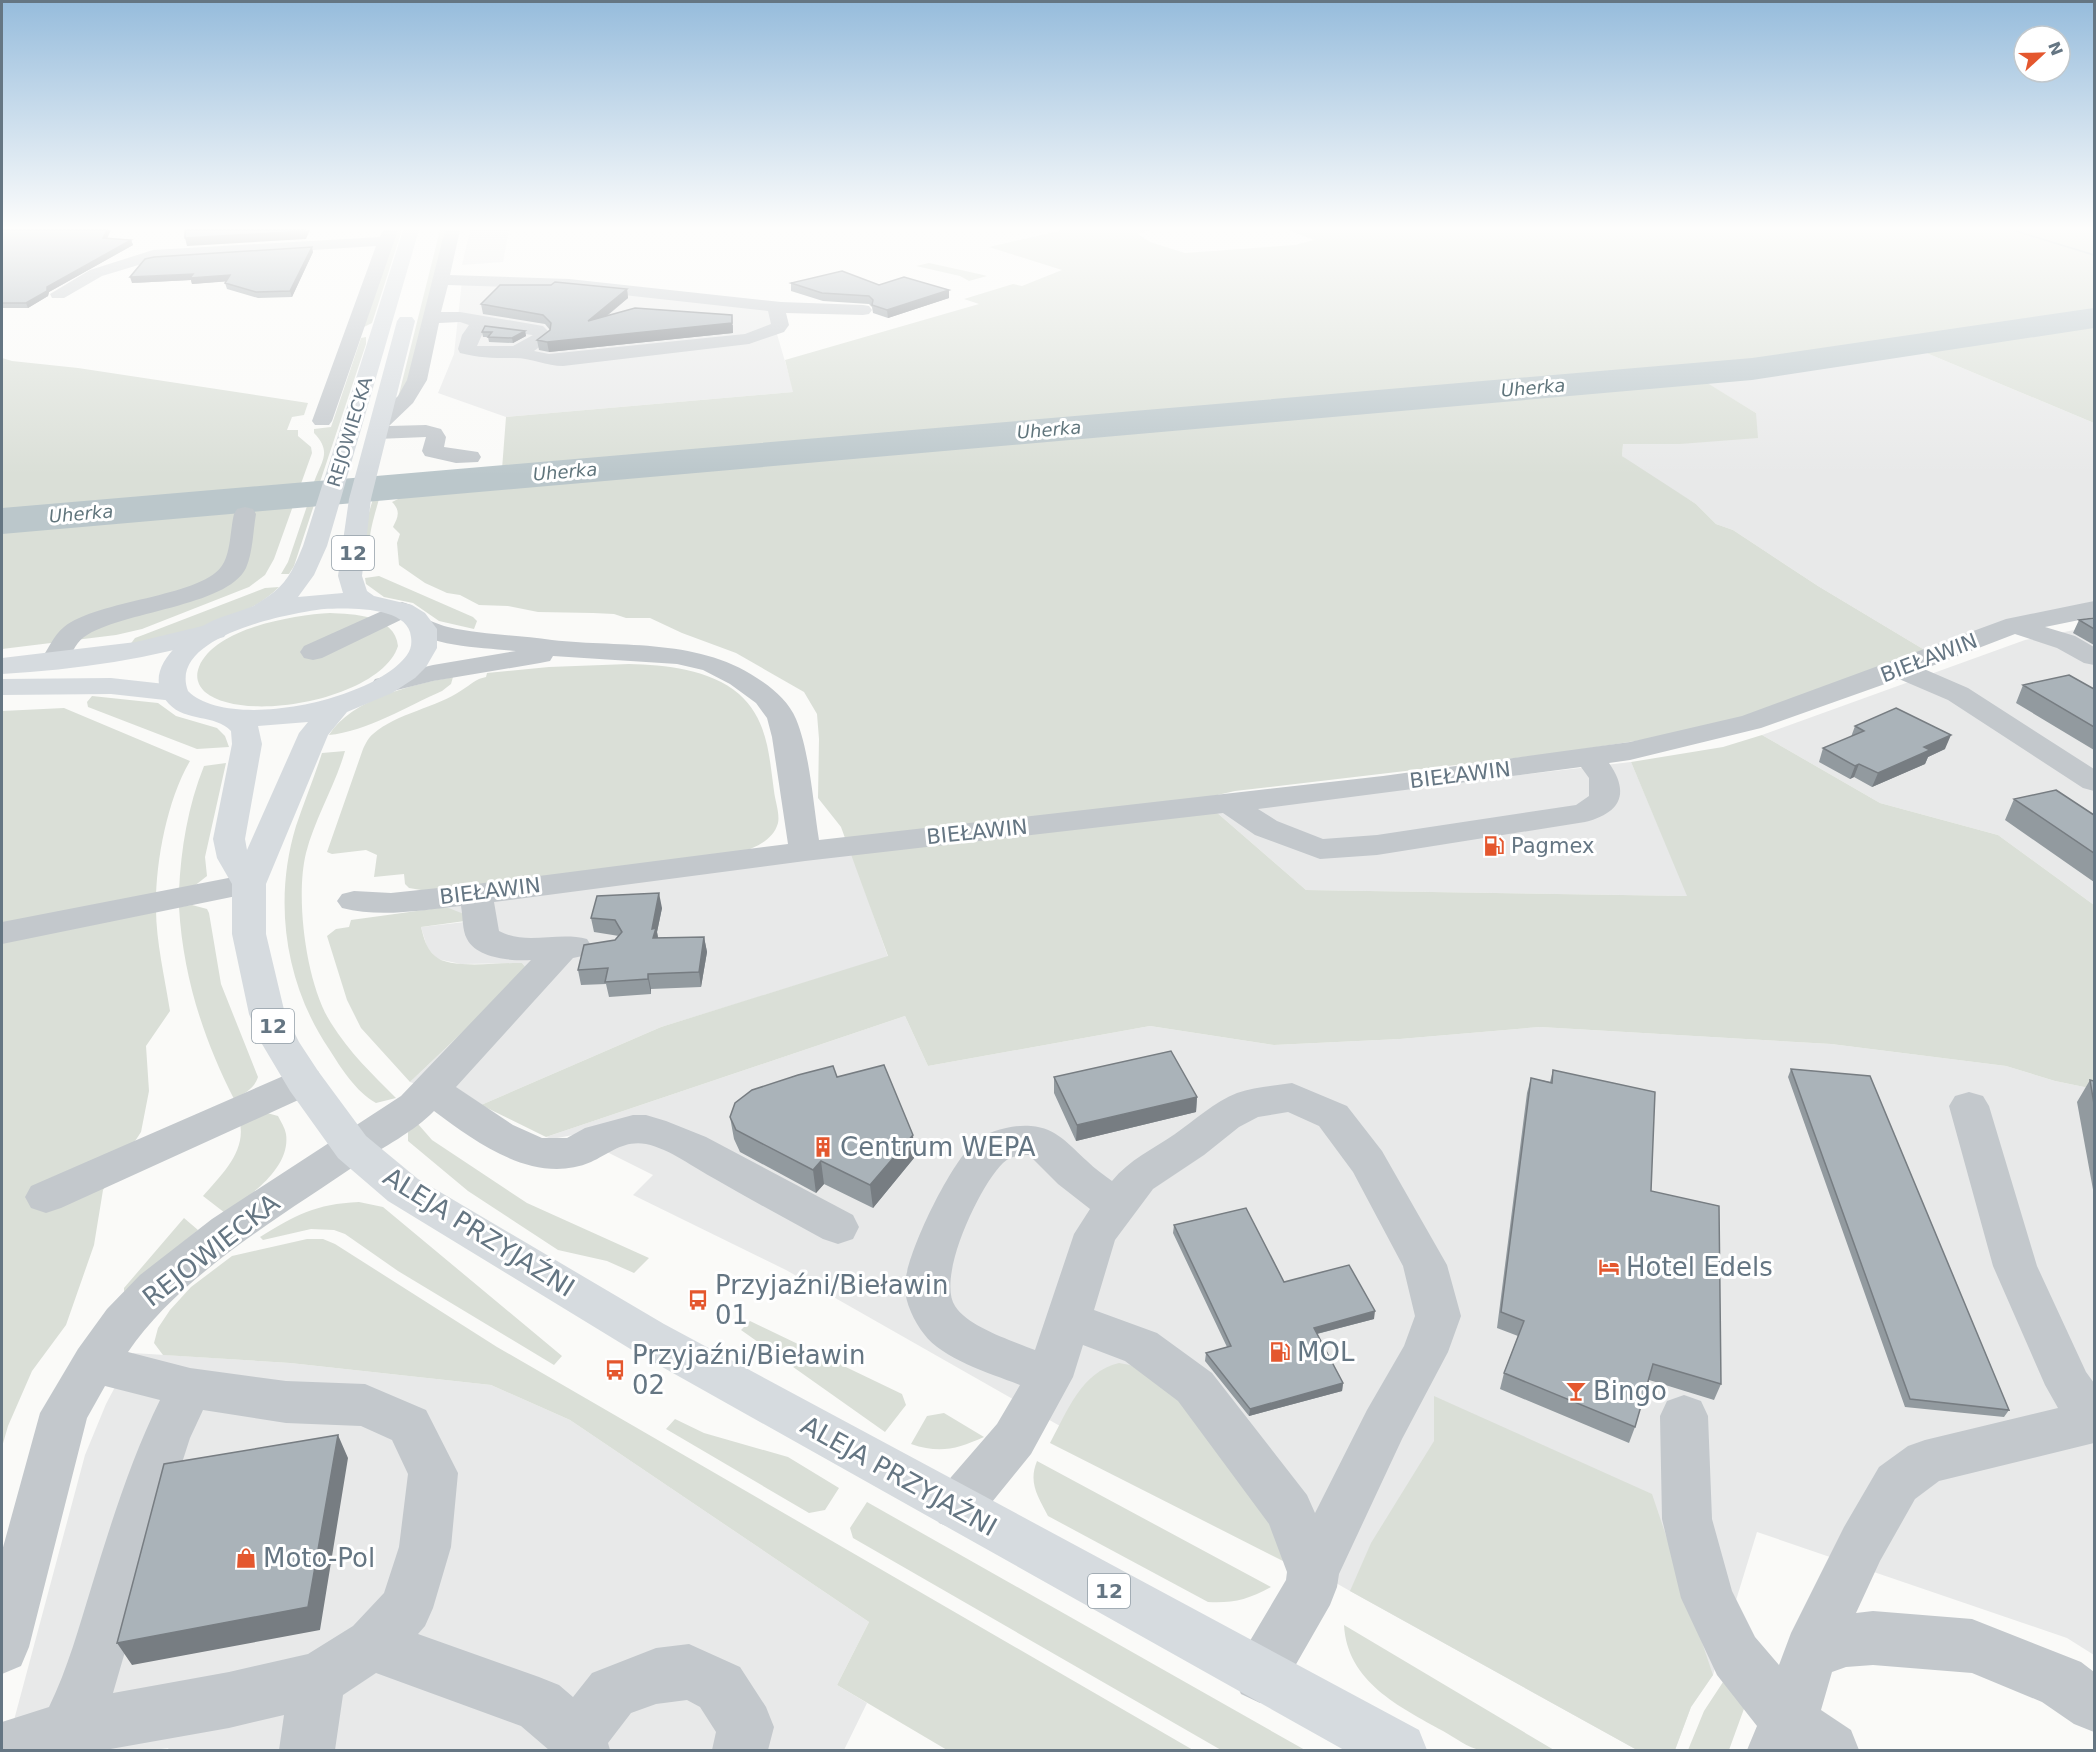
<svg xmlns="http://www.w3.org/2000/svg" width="2096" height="1752" viewBox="0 0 2096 1752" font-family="'DejaVu Sans',sans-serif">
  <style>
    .built { fill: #e8e9e9 }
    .green { fill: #dadfd7 }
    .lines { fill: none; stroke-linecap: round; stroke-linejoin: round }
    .stream { fill: #bbc7cb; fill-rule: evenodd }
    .river { fill: #bbc7cb; fill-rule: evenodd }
    .minor { fill: #c3c8cc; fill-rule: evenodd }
    .major { fill: #d6dbdf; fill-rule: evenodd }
    .highway { fill: #d6dbdf; fill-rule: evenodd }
    .wall { fill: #929a9f }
    .shaded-wall { fill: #777d82 }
    .building { fill: #aab3b9; stroke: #777d82; stroke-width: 1.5 }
    .labels { text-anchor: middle; stroke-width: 6; stroke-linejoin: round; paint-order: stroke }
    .far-water-label { font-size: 18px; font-style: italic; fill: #60757c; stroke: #fff }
    .far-street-label { font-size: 18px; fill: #657683; stroke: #fff }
    .shield { fill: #fff; stroke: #939fa8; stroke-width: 1.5 }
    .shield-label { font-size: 20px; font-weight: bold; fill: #657683 }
    .street-label { font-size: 21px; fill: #657683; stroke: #fff }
    .poi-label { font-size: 21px; fill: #657683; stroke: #fff; text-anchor: start }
    .near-poi-label { font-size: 26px; fill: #657683; stroke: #fff; text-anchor: start }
    .near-street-label { font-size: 26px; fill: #657683; stroke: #fff }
  </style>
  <rect width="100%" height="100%" fill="#fafaf8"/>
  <path class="built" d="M470,230H509L503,262L462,265Z
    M462,281L769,307L794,392L506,417L438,393L454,354Z
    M1924,352L2094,423V601L2011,622L1928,652L1818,586L1733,530L1716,524L1696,504L1637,468L1622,456L1623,443L1680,444L1756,413L1703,381Z
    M2094,626V905L1998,835L1880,803L1762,735L2025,640Z
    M1631,762L1688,896L1306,890L1215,811Z
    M851,851L888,957L661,1027L481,1105L410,1082L528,970L522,963L461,964L437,959L427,947L421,927L465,922L446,907Z
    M905,1016L928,1066L1150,1026L1274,1045L1400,1039L1540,1027L1831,1044L2006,1066L2055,1081L2094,1089V1655L2067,1638L1757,1532L1713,1675L1691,1707L1675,1750H1637L1350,1591L786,1270L633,1195L653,1175L573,1135L552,1139L546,1137Z
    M133,1353L290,1363L491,1385L570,1420L869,1622L837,1685L867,1703L844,1750H169L168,1748L154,1750H6L85,1455L106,1404Z"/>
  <path class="green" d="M393,230H402L372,323L362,328Z
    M440,230H447L413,378L398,398Z
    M953,230H1151L1138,234L1150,242L1185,253L1295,245L1314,240L1288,230H2094V423L1924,352L1704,381L1756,413L1758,438L1680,444H1623L1622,456L1696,504L1716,524L1733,530L1818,586L1928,652L1747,717L1642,740L1558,753L1235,791L1213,796L1215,811L1306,890L1687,896L1631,762L1723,747L1762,735L1880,803L1998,835L2094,905V1089L2055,1081L2006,1066L1831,1044L1540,1027L1400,1039L1274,1045L1150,1026L928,1066L905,1016L546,1137L481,1105L661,1027L888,956L841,827L818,798L819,739L817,714L804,692L736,653L682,633L650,618H626L614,614L593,613L538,612L508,606L479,605L460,595L447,593L425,583L399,565L397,543L400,534L393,527C398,517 401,511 392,502L437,480L502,469L506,417L793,392L785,360L979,304L964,299L1013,284L1022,286L1062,270L989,247L1063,230Z
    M929,263L979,274L987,276L969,281L960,276L916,266Z
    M366,337V344L320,482H314C322,460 332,452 314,433V429L331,427L361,338Z
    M2,358L12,361L78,368L308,403L304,415L292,417L287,430H298V436L311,447L312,453L274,559L265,575L249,587L142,629L116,635L2,649Z
    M373,499H379C373,521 365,543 372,565L364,567C361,544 366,521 373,499Z
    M314,505L294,566L289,574H281L288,562L307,506Z
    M379,576L473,617L477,621L474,629L439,621L413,603L384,597L366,584L365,578Z
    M279,587C244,622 176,637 129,646L135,638L143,635L265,588Z
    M330,613C353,614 395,615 398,646C382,698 245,725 205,692C198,685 195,677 199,667C215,628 293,615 330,613Z
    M629,664C665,665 710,669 739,694C768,720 769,755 774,791C775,800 780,814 778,823C773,841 755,847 740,853L427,891L409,888L405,884L404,874L374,877L377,855L366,850L332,854L327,852L363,749C366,743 368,738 373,734C397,713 436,708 462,690C472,684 475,679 486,677L487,673L549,667Z
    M453,677L451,684L442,691C408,706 365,732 329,735C351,699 414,684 453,677Z
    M92,696L158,703L176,716L217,728L225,736L229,747L197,749L88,707L87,702Z
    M64,708L190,761C167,800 155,864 156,909C156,941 165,979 170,1011L146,1046L149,1091L141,1132L103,1190L94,1245L66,1325L32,1371L8,1426L2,1447V711Z
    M345,751C335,786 315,818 306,853C295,897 306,984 331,1023C349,1052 372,1074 396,1098L376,1103C356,1092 341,1068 329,1049C285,984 273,901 296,826C304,802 314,778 322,753Z
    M226,763L205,857L207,876L193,887L179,891C181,848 188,806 204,766Z
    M192,905L207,909L209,913L221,984L258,1077C254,1089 245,1093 234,1099C203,1038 183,976 179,907Z
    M446,907L464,914L465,921L421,927C424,939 426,948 435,956C449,970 502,962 522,963L528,970L410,1082L361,1028L347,1000L327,936L336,929L349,927L351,920Z
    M267,1113L278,1116C281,1122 285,1128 286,1134C291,1168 250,1196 225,1213L203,1196C222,1174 248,1150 239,1119Z
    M418,1124L432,1140L527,1203L649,1258L634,1273L607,1261L558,1250L468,1191L408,1141V1132Z
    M359,1202L383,1207L562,1356L554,1365L398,1271L345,1234L334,1230L311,1229L263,1240L260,1237C296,1215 315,1204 359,1202Z
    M184,1218L198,1230L124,1292V1288Z
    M307,1239H323L335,1244L497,1347L1193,1750H947L837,1685L869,1622L570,1420L491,1385L290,1363L163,1355L154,1343L158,1328L170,1310L191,1287L232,1256Z
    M750,1321L902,1394L906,1405L885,1432L741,1330Z
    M1119,1363L1130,1365L1176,1390L1276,1517L1285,1562L1050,1443C1067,1412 1081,1372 1119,1363Z
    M1434,1396L1652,1494L1713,1675L1691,1707L1675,1750H1637L1350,1591L1371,1543L1434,1441Z
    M944,1413L984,1437C957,1449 940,1454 911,1444L927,1416Z
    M675,1419L704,1433L788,1457L839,1488L825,1510L809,1513L666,1429Z
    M1037,1461L1271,1587C1247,1600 1234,1603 1208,1602L1048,1516C1038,1496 1028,1483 1037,1461Z
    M867,1502L1305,1750H1221L853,1538L850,1528Z
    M1344,1625L1554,1750C1536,1751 1497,1752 1480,1750C1468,1748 1454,1737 1443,1731C1400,1707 1347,1682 1344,1625Z
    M1723,1682L1745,1706L1729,1750H1688L1704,1711Z"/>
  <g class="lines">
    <path class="stream" d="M2010,230H2015L2094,254V256Z"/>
    <path class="river" d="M2094,308V328L1752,380L2,534V508L1752,358Z"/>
    <path class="minor" d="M383,230H398L332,421L329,425H315L312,421L376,246L155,260L102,276L64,298H52L50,294L90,270L153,250L380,237Z
      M445,230H460L450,275L569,279L781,302L863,305L869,306L872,310L869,314L863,315L786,313L789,325L784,332L749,344L563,366C546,366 529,357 512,358C493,358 479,358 460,353L458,349L462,335L469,325L460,322L439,323L427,380L413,403L389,426L426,425L441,429L446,437L444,447L478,452L481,457L478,462L456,463L425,456L422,451L426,437L377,439L370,437L367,433L372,428L370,424L373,420L398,396L407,380ZM448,285L569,289L768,311L771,324L745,334L549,354L534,351L550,339L551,334L543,326L460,312H441ZM485,328L532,335H533L513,346H477Z
      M245,507L253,509L256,514C253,531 253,552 246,568C227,607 121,611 84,637C75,643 70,658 64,667L54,669L44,667L40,661C48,650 53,636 64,627C97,600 199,597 221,567C231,554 230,530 234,514L237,509Z
      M2094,601V617L2045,627L2075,636L2094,647V665L2084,663L2057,648L2015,634L1924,669L1968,688L2094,769V791L2083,788L1948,700L1899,679L1761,728L1630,760L1609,763C1630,793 1621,813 1585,822L1377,855L1320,859L1255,835L1223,813L805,861L494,902L499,931C527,946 557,931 587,939L592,947L587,955L573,958L456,1087L513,1125L542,1138H567L585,1128L633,1115H646L666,1121L706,1137L853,1215L859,1227L853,1239L838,1244L823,1239C787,1219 751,1200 715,1179C694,1168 670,1149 646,1144C623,1140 609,1154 591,1162C535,1186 477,1143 434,1111C415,1131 382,1148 359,1163C283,1215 180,1275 128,1352L190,1368L286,1381L365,1384L426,1410L458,1473L451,1547L433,1608L425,1626L418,1634L539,1677L559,1685L573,1697L592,1673L656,1648L689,1644L740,1667L766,1707L774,1727L768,1750H712L716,1732L700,1707L687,1700L656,1704L631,1713L608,1743L610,1750H549L521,1726L376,1673L343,1695L335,1750H279L284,1715L229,1728L105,1750H2V1722L49,1707C68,1668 79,1627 92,1585C111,1523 131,1459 160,1400L105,1386L87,1418L29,1647L21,1666L2,1674V1551L40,1413L78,1349L107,1309L140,1275L212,1219L401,1096L531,960C513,961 477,959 467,939C462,930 463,916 461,906C422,910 381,918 342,908L337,901L342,894L354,891L391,893L476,884L788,844L772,737L767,718L756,703L730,684L703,670L677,664L553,656L550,661L540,663L433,681L385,693L375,691L371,685L375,679L433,665L516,651C490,648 424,647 410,626L414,620C428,617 435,624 448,627C482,635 518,635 552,640C624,648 701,637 763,682C776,691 790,704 796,719C810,753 813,803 819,840L1383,776L1630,742L1742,716L2006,619ZM1581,767L1589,778V796L1576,805L1377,835L1323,839L1277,821L1258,809ZM203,1410L286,1423L361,1426L392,1440L408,1474L399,1547L384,1593L353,1626L308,1654L229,1672L113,1693L161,1528L190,1438Z
      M402,602L411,605L415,610L411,615L322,658L313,660L304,658L300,652L304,646Z
      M249,874L261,877L266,884L261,891L2,944V922Z
      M304,1067L318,1071L323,1081L318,1091L61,1208L46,1213L31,1208L25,1197L31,1186Z
      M1292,1083L1347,1106L1382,1151L1447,1265L1461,1316L1448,1352L1402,1439L1339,1574L1337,1587L1330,1605L1279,1694L1260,1703L1241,1694L1232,1675L1241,1656L1286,1580L1287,1572L1269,1524L1178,1401L1125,1361L1083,1345L1073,1377L1031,1454L975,1523L957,1530L939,1523L932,1507L939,1491L997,1424L1020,1385C992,1374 942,1359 924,1334C914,1321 904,1301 905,1284C907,1252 951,1162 975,1142C987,1131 1014,1124 1031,1126C1057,1128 1069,1145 1087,1161C1095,1169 1104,1175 1112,1181C1129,1160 1153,1149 1175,1134C1195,1120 1214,1102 1237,1093C1254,1087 1274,1086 1292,1083ZM1288,1112L1319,1126L1353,1172L1403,1266L1415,1316L1404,1346L1367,1410L1315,1513L1307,1495L1212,1373L1157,1333L1094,1310L1115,1240L1153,1189L1204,1155L1239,1127L1258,1117ZM1029,1155L1058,1184L1090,1209L1074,1234L1035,1350C1013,1341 968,1327 955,1306C936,1277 980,1185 1003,1163C1010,1156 1019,1155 1029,1155Z
      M1969,1092L1983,1096L1989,1106L2037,1266L2086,1372L2094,1383V1443L1939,1481L1915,1499L1880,1561L1856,1613L1873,1611L1972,1619L2081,1662L2094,1672V1732L2074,1724L2042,1702L1972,1673L1873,1665L1846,1667L1832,1672L1821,1710L1851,1730L1859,1750H1747L1757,1726L1717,1675L1681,1598L1662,1519L1660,1416L1667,1401L1684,1395L1701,1401L1708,1416L1712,1519L1732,1591L1755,1637L1779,1665L1791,1633L1844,1527L1879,1467L1908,1446L1925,1440L2058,1408L2045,1385L1993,1266L1949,1106L1955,1096Z"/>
    <path class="major" d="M215,623L224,625L228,631L224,637C152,658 77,670 2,674V658L136,642Z
      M111,678L174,685L184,687L188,693L184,699L174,701L111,694L2,695V679Z"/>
    <path class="highway" d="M403,230H419L327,546L314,575L298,597L343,593L338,576L349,499L397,321L400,317H412L415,321L371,499L362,576L367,591L374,596L412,605L425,613L437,629V648L426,667L415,678L392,693L347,712L328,735L266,884V934L285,1014L299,1042L318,1071L366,1136L418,1179L664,1324L1419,1730L1427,1750H1344L632,1350L388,1201L338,1158L290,1091L262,1044L249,1014L232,934V884L217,858L213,839L232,744L231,731C215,714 186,722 169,704C138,671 184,635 212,621C225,615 238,612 251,607C258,604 267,597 274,592C289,580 296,563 303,546ZM324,609C348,608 409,606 411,637C412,644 411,649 407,655C375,700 229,732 188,691C167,636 290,613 324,609ZM308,722L299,733L247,850L245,839L262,744L258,726Z"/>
  </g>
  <path class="wall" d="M2,230L131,240L133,245L49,292L48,296L28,308H2Z
    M313,252L292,297L258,298L227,289L225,283L227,281L192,284L191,280L132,283Z
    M791,283L879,285L949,290V298L888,318L873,313L872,307L869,304L823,301L791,291Z
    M627,289L628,298L607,316L733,325V333L549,352L539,350L537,340L550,330L545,324L483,314L481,304Z
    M525,331L526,336L513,343L489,342L488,337H483L482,332Z
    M2094,618V645L2073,633L2079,620Z
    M2023,685L2094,689V750L2016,703Z
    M1855,726L1945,749L1928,757L1925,764L1872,787L1854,777L1850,779L1819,762L1823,748L1851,737Z
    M2014,799L2094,815V882L2005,820Z
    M662,908L657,932L658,938L704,937L707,952L701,987L651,989V994L609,997L606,984L581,985L578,970L615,940L619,936L594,932L591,918Z
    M1791,1069L2009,1410L2004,1417L1905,1407L1788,1077Z
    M1553,1070L1651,1191L1721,1384L1714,1400L1649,1380L1635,1427L1629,1443L1500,1389L1504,1373L1518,1336L1497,1328L1527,1093L1531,1078L1550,1082Z
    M837,1077L913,1135L914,1158L873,1208L824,1184L816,1193L740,1152L734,1139L730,1117Z
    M1054,1077L1197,1097L1196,1112L1076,1141L1054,1093Z
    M2090,1080L2094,1081V1195L2077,1102Z
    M1174,1225L1284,1282L1374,1319L1317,1334L1343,1383L1342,1391L1249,1416L1205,1361L1206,1353L1227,1347L1173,1233Z"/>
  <path class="shaded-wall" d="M107,230H111L105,243L103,238Z
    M310,230L306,239L187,246L185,238Z
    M131,240L133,245L49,292L48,296L28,308L26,303L47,287Z
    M312,247L313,252L292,297L290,291Z
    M193,274L230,275L232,281L192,284L191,280L132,283L130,277Z
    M627,289L628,298L589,330L588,321Z
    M949,290V298L888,318L887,310Z
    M732,315L733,333L549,352L547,342Z
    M525,331L526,336L513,343L512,338Z
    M1951,735L1945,749L1928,757L1925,764L1872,787L1878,773L1924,747Z
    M1859,764L1854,777L1850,779L1855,766Z
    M659,893L662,908L657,932L659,943L656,953L652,929Z
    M704,937L707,952L701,987L699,972Z
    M648,974L651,989V994L648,979Z
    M1197,1097L1196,1112L1076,1141L1077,1125Z
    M913,1135L914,1158L873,1208L870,1185Z
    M821,1161L824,1184L816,1193L813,1170Z
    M1375,1311L1374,1319L1312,1335L1314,1328Z
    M1343,1383L1342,1391L1249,1416L1250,1409Z
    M338,1435L348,1458L320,1630L132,1665L117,1643Z"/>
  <path class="building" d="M2,230H107L103,238L131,240L47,287V291L26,303H2Z
    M185,230H305L304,231L185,238Z
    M312,247L290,291L256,292L225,283L230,275L190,278L193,274L130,277L145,259L154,257Z
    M842,271L879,285L904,277L949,290L887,310L872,305L873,300L869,296L822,293L791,283Z
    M555,282L627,289L588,321L635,308L732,315V323L547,342L537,340L550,330L551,323L543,315L481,304L500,285H551Z
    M485,326L525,331L512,338L488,337L492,332H482Z
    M2094,618V629L2079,620Z
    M2069,675L2094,689V727L2023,685Z
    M1896,708L1951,735L1924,747L1930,750L1878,773L1859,764L1855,766L1823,748L1864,731L1855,726Z
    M2056,790L2094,815V853L2014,799Z
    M659,893L652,929L656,928L653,938L704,937L699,972L648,974V979L605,982L608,968L578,970L584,945L615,940L622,932L615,920L591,918L597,896Z
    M1171,1051L1197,1097L1077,1125L1054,1077Z
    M884,1065L913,1135L870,1185L821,1161L813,1170L736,1130L730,1117L735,1103L752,1090L798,1075L833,1066L837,1077Z
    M1791,1069L1870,1076L2009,1410L1910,1399Z
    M1553,1070L1655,1092L1651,1191L1719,1206L1721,1384L1653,1364L1635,1427L1504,1373L1524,1321L1501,1312L1531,1078L1552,1083Z
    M2090,1080L2094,1081V1104Z
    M1246,1208L1284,1282L1349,1265L1375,1311L1314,1328L1343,1383L1250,1409L1206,1353L1231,1346L1174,1225Z
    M338,1435L308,1607L117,1643L164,1464Z"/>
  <linearGradient id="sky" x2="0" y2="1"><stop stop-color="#96bcdc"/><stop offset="0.48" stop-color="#fdfdfc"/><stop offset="1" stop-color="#fdfdfc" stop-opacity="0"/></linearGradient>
  <rect width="2096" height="475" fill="url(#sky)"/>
  <defs>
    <g id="fuel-bare" transform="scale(1.62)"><path d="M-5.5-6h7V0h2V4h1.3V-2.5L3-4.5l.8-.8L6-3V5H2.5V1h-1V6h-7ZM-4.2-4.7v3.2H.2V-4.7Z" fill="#e4572e" stroke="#fff" stroke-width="2.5" paint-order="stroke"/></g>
    <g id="building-bare" transform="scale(1.62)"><path d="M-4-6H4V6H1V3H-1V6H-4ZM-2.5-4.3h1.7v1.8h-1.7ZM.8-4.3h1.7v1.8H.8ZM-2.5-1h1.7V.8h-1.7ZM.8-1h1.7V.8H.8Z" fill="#e4572e" stroke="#fff" stroke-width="2.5" paint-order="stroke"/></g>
    <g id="hotel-bare" transform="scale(1.62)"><path d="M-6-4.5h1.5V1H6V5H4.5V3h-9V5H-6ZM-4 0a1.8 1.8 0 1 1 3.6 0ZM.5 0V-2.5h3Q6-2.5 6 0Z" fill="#e4572e" stroke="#fff" stroke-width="2.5" paint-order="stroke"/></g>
    <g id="bus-bare" transform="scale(1.62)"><path d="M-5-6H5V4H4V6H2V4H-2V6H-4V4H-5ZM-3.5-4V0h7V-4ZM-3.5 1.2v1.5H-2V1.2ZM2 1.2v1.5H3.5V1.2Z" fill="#e4572e" stroke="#fff" stroke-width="2.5" paint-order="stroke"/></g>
    <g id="bar-bare" transform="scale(1.62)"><path d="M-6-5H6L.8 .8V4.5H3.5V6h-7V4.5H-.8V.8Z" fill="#e4572e" stroke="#fff" stroke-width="2.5" paint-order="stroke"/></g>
    <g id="shop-bare" transform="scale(1.62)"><path d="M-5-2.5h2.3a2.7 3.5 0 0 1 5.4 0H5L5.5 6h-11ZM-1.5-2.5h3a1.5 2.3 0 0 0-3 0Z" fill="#e4572e" stroke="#fff" stroke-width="2.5" paint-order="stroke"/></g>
  </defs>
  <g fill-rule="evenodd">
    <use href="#fuel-bare" x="1494" y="846"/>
    <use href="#building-bare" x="823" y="1147"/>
    <use href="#hotel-bare" x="1609" y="1267"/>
    <use href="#bus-bare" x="698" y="1300"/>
    <use href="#fuel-bare" x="1280" y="1352"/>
    <use href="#bus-bare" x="615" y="1370"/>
    <use href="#bar-bare" x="1576" y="1391"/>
    <use href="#shop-bare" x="246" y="1558"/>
  </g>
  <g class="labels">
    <g class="far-water-label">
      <text transform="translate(1533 388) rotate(-5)" y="6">Uherka</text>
      <text transform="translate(1049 430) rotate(-5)" y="6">Uherka</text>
      <text transform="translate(565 472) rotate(-5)" y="6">Uherka</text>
      <text transform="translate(81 514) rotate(-5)" y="6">Uherka</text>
    </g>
    <g class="far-street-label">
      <text transform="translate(350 432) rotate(-73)" y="6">REJOWIECKA</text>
    </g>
    <g class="shield">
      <rect x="332" y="536" width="42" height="34" rx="4.5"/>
      <rect x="252" y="1009" width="42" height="34" rx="4.5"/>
      <rect x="1088" y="1574" width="42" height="34" rx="4.5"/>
    </g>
    <g class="shield-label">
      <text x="353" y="560">12</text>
      <text x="273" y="1033">12</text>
      <text x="1109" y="1598">12</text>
    </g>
    <g class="street-label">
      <text transform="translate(1929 658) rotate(-21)" y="7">BIEŁAWIN</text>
      <text transform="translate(1460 775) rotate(-7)" y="7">BIEŁAWIN</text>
      <text transform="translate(977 832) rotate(-6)" y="7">BIEŁAWIN</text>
      <text transform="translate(490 891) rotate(-7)" y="7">BIEŁAWIN</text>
    </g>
    <g class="poi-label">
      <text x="1511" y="853">Pagmex</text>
    </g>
    <g class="near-poi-label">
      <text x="840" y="1156">Centrum WEPA</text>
      <text x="1626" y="1276">Hotel Edels</text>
      <text x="715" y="1294">Przyjaźni/Bieławin<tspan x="715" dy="30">01</tspan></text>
      <text x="1297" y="1361">MOL</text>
      <text x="632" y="1364">Przyjaźni/Bieławin<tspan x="632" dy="30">02</tspan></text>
      <text x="1593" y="1400">Bingo</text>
      <text x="263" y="1567">Moto-Pol</text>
    </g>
    <g class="near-street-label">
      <text transform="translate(479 1232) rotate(32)" y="9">ALEJA PRZYJAŹNI</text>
      <text transform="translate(211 1250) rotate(-38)" y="9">REJOWIECKA</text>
      <text transform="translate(899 1476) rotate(29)" y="9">ALEJA PRZYJAŹNI</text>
    </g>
  </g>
  <rect width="2096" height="1752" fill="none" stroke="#657683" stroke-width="6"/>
  <g transform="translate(2042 54) rotate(68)"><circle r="28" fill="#ffffff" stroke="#c1c8cd" stroke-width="1.5"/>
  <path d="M0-4.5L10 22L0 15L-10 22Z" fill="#e4572e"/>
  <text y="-9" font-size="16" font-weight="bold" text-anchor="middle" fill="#657683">N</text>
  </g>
</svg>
